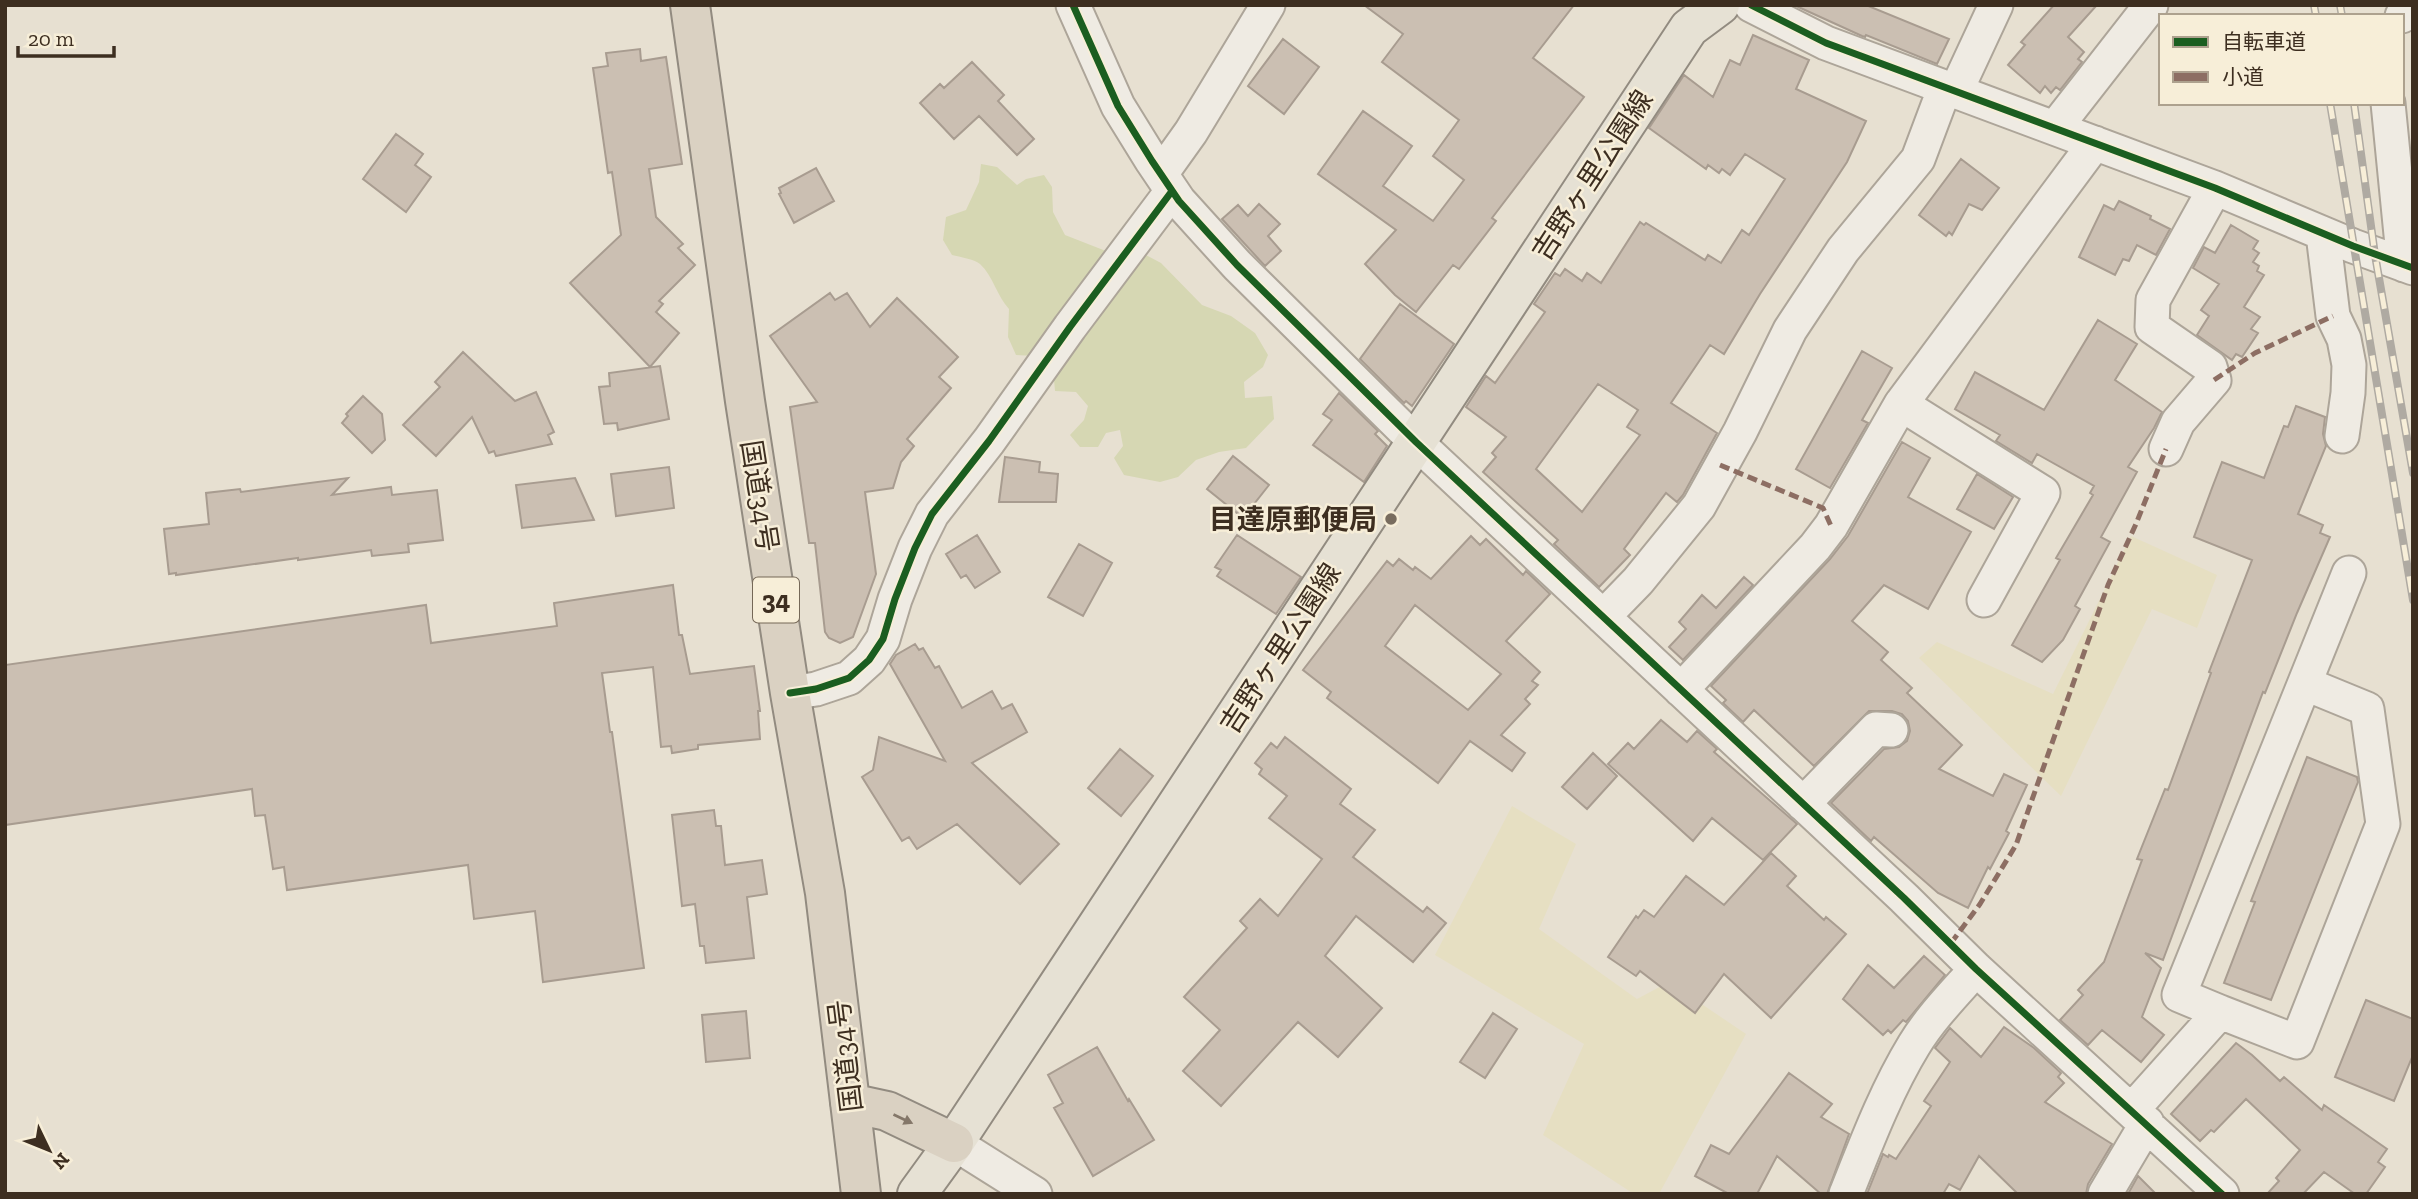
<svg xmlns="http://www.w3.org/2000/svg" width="2418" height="1199" viewBox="0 0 2418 1199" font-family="'Zilla Slab','Noto Sans JP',serif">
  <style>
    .farmland { fill: #e6dfc2 }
    .green { fill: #d6d7b3 }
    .building { fill: #cbbfb2; stroke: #a89c90; stroke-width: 2; fill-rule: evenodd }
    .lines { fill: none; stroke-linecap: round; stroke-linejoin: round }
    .minor-casing { stroke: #ada599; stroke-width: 37 }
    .major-casing { stroke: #928b80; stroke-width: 42 }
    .highway-casing { stroke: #928b80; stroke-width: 42 }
    .minor { stroke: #efebe3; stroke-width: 33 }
    .major { stroke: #e6e1d4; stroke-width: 38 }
    .highway { stroke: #dad1c2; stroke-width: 38 }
    .rail-casing { stroke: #afaaa2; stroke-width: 8 }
    .rail { stroke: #f7eed8; stroke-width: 5; stroke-dasharray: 16; stroke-linecap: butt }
    .quiet { stroke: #8d6e63; stroke-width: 5; stroke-dasharray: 10 5; stroke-linecap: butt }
    .cycleway-casing { stroke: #f7eed8; stroke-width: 11 }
    .cycleway { stroke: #1b5e20; stroke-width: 7 }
    .oneway { fill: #847769 }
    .poi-dot { fill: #786c5e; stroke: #f7eed8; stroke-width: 2.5 }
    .labels { text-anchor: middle; stroke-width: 5; stroke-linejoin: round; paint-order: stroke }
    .shield { fill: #f7eed8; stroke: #756857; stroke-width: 2 }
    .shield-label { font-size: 26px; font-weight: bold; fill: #3d2e20 }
    .street-label { font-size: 28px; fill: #3d2e20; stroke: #f7eed8 }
    .poi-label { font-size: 28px; font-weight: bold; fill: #3d2e20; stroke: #f7eed8; text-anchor: end }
  </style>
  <rect width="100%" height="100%" fill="#e7e0d1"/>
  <path class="farmland" d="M2131,536L2217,575L2197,628L2152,609L2061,796L1919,658L1937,642L2053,694Z
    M1512,806L1576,844L1539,929L1637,999L1669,982L1746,1034L1659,1194H1634L1543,1135L1584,1044L1435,955Z"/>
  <path class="green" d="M981,164L997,167L1017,185L1026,179L1044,175L1052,187L1053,212L1065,235L1111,253L1144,254L1161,263L1202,305L1231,316L1255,333L1268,355L1263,367L1244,382L1245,398L1272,396L1274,419L1246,448L1219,452L1196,460L1178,477L1160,482L1124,475L1114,458L1123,446L1120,430L1106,433L1098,447H1080L1070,435L1084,420L1088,406L1076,392L1055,391L1053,368L1035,356L1016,355L1008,337L1009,309C997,296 993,276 980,264C974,259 960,257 952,255L943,240L946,217L966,210L979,182Z"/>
  <path class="building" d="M1364,5H1574L1533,58L1584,97L1492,218L1496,221L1459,269L1453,265L1416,312L1395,295L1365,264L1396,230L1318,174L1363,111L1412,146L1383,186L1433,221L1464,180L1433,156L1459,120L1382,62L1403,34Z
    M1794,5H1866L1949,39L1937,64L1866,35L1865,37L1862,36Z
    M2054,5H2097L2068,37L2084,52L2078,59L2082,62L2060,90L2056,87L2051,93L2045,86L2040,93L2008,65L2025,45L2021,42Z
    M1753,35L1809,60L1796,89L1866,121L1847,162L1760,294L1724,354L1710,345L1671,403L1717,433L1683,495L1677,502L1666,493L1624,549L1630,555L1599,587L1554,544L1558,540L1483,472L1496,457L1492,453L1506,437L1466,407L1486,376L1495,383L1545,312L1534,304L1555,273L1560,276L1565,269L1582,281L1587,273L1601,283L1640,222L1644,225L1646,223L1705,260L1708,255L1721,263L1742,230L1749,235L1785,179L1745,154L1730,175L1722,169L1719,173L1708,165L1706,169L1649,128L1684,75L1713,97L1730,60L1740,65ZM1598,384L1638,410L1627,427L1640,435L1582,512L1536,469Z
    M1283,39L1319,67L1284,114L1248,86Z
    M640,49L641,61L666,57L682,164L649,169L656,217L683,244L678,248L695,265L659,301L663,304L656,312L679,333L650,367L570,283L621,235L612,172L608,173L593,68L608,66L606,53Z
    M972,62L1004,95L998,101L1034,139L1017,155L979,116L954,139L920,103L940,84L944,88Z
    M396,134L423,154L415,165L431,177L406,212L363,179Z
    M1961,159L1999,188L1982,210L1969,204L1952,235L1949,232L1946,236L1919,215Z
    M816,168L834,201L794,223L779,194L781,193L779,188Z
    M2119,201L2151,216L2150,219L2170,229L2156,255L2137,245L2129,261L2123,259L2115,275L2079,257L2104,205L2114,210Z
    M1259,204L1280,224L1268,236L1281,251L1265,266L1222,219L1238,205L1248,216Z
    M2231,225L2258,241L2253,249L2259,253L2253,262L2259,266L2257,271L2264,275L2244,307L2260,317L2251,329L2258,333L2242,357L2236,354L2232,360L2197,335L2209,316L2201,310L2219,284L2193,268L2204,247L2215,253Z
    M830,293L835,300L847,293L870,327L897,298L958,357L939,377L951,388L907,439L914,446L901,462L893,488L865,492L876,574L853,637L840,643L829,638L825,632L815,543H809L790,407L817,402L770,336Z
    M1400,304L1454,344L1412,406L1406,401L1404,403L1360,359Z
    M2098,320L2137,344L2115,380L2162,412L2154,428L2128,467L2137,472L2101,537L2110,542L2075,606L2080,609L2063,640L2042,662L2012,645L2060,560L2056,558L2093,495L2090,493L2094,486L2037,454L2032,463L1996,441L2000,435L1955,409L1975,372L2044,410Z
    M1862,351L1892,368L1862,420L1868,423L1830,488L1796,469Z
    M463,352L515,401L536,392L554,432L548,435L552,444L496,456L494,451L489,453L472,417L436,456L403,425L440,387L435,382Z
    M660,366L669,419L618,430L617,423L604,424L599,387L610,386L609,373Z
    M1339,393L1378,431L1375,434L1387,446L1364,482L1313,445L1332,420L1323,414Z
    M363,396L382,414L385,440L372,453L342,423L348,416L346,414Z
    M2296,406L2325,417L2323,434L2326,446L2298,514L2323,525L2320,533L2330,537L2297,613L2265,693L2263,692L2163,960L2145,953L2161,968L2142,1017L2164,1035L2141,1062L2102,1030L2088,1045L2060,1020L2083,995L2078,990L2104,962L2142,860L2137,859L2165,789L2168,790L2211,673L2209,672L2252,560L2194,537L2212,488L2222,462L2264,478L2284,426L2288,427Z
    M1902,442L1930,458L1908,497L1971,532L1928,609L1884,585L1852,621L1888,652L1881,660L1912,688L1907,693L1962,745L1939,769L1993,796L2004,774L2027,785L2006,831L2009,833L1990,869L1988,867L1968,908L1938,893L1874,837L1871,841L1831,803L1884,749L1899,747L1907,741L1910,731L1908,721L1902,714L1892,711H1869L1814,766L1754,710L1743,722L1723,703L1726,700L1711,686L1830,559L1848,536Z
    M1233,456L1269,485L1243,518L1207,489Z
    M1005,457L1040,462L1039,472L1058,474L1056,502H999Z
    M669,467L674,508L616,516L611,474Z
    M1977,474L2013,497L1994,529L1957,509Z
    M348,478L332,495L391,487L392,495L437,490L443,540L408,544L409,552L372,556L371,550L298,560V558L176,575V573L169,574L164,529L209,524L206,493L240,489L241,492Z
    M575,478L594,520L522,528L516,485Z
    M977,535L1000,572L975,588L966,575L961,578L946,554Z
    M1237,535L1301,577L1276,614L1217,576L1221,570L1215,567Z
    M1471,536L1480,545L1486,539L1523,575L1526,571L1550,594L1506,641L1540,672L1532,681L1538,685L1525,699L1530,704L1501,735L1525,753L1512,771L1470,741L1438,783L1327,698L1331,692L1303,670L1387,561L1393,566L1399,559L1413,570L1415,567L1431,579ZM1415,605L1501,674L1468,710L1385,646Z
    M1079,544L1112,563L1083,616L1048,597Z
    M1744,577L1753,585L1683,660L1669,647L1686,629L1679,622L1702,595L1716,608Z
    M673,585L679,635H682L690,674L754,666L760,711H758L760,739L698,745V749L672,753L671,746L661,747L653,667L602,673L610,732H612L644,968L543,982L535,911L474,919L468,865L287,890L284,867L273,869L265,815L255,816L252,789L5,825V665L426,605L431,643L557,626L554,603Z
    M915,644L919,650L923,648L935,668L939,666L962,708L992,691L1002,709L1012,704L1027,732L972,763L1059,844L1020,884L957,824L917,849L909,837L902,841L862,777L873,770L879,737L945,761L890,664L896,655Z
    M1661,720L1687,742L1697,731L1717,749L1714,752L1797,824L1763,860L1712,818L1693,841L1608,764L1628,743L1634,749Z
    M1285,737L1351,789L1340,804L1375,830L1353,857L1423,912L1427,907L1446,923L1413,962L1356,916L1325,956L1382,1008L1338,1057L1298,1022L1221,1106L1183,1071L1220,1030L1184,997L1247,928L1240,921L1260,899L1278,916L1322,859L1269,818L1287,796L1259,774L1262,769L1255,763L1271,743L1277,748Z
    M1120,749L1153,776L1121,816L1088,788Z
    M1593,753L1617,776L1587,809L1562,787Z
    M2307,757L2357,777L2358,782L2271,1000L2224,983L2255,902L2251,901Z
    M714,810L716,826H721L725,865L762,860L767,894L747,897L754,958L706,963L704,946H700L695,904L682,906L672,815Z
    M1771,853L1796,876L1787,886L1824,920L1826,917L1846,934L1771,1018L1724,974L1695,1013L1640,971L1636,976L1608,957L1636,916L1638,918L1644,910L1654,917L1686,876L1724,905Z
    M1924,956L1945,975L1906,1022L1903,1020L1891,1033L1888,1030L1883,1035L1843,999L1868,965L1894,988Z
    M2366,1000L2413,1019V1055L2394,1101L2335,1077Z
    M746,1011L750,1058L706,1062L702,1015Z
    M1493,1013L1517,1029L1485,1078L1460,1062Z
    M2004,1027L2034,1048L2061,1073L2058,1077L2064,1083L2045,1102L2112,1144L2088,1184L2086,1194H2018L1979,1156L1960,1190L1949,1184L1943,1194H1867L1883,1154L1888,1157L1889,1155L1896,1159L1931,1106L1924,1101L1950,1062L1935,1048L1950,1028L1981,1057Z
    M2236,1043L2252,1055L2280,1081L2284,1077L2322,1110L2324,1105L2387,1149L2378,1162L2385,1167L2366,1194H2355L2324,1172L2303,1194H2267L2279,1181L2276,1178L2300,1150L2246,1099L2214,1132L2211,1130L2200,1141L2171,1114Z
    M1097,1047L1128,1101L1129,1099L1154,1140L1093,1176L1054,1108L1063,1103L1048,1075Z
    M1789,1073L1832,1104L1821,1117L1849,1134L1827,1194H1821L1777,1156L1757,1194H1729L1695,1176L1711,1145L1729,1154Z
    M2138,1176L2156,1194H2128Z"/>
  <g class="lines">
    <g class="minor-casing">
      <path id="minor" d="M1073,5L1118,106L1152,161L1179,201L1237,265L1416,442L1904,898L1976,969L2222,1194
        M1751,5L1826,43L2215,188L2353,246L2413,268
        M2402,16L2413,5
        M1956,91L1996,5
        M2388,103L2404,265
        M2055,128L2151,5
        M1161,174L1191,132L1268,5
        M2323,234L2333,316L2344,339L2349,365L2348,393L2342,436
        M1901,404L2043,493L1984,600
        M2166,449L2178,422L2214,380L2210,367L2152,327L2153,300L2215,188
        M1603,617L1638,581L1699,506L1740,432L1790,330L1843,250L1918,159L1945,87
        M1681,690L1815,547L1831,526L1901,404L2095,143
        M790,693L816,689L849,678L869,660L883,639L895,599L915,548L932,514L989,441L1070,327L1172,191
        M1803,804L1876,729L1891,730
        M2220,1012L2179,995L2349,573
        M2132,1110L2220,1012L2297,1042L2383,824L2367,709L2306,684
        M954,1143L1035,1194
        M1846,1194C1866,1144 1886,1091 1914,1045C1931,1017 1955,993 1976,969
        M2105,1194L2147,1123"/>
    </g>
    <g class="major-casing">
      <path id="major" d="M917,1194L954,1143L1689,28L1720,5"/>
    </g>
    <g class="highway-casing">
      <path id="highway" d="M690,5L745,401L790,693L825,893L861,1194
        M850,1103L887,1111L954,1143"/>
    </g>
    <use href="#minor" class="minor"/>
    <use href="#major" class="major"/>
    <use href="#highway" class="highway"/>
    <g class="rail-casing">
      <path id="rail" d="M2314,5L2316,16
        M2340,5L2342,16
        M2330,103L2413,600
        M2354,103L2375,255L2413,473"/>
    </g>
    <use href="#rail" class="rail"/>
    <path class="quiet" d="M2214,380L2255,353L2333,316
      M1720,465L1823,508L1831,526
      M1951,943L1980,904L2016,845L2108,585L2136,524L2166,449"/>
    <g class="cycleway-casing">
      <path id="cycleway" d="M1073,5L1118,106L1152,161L1179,201L1237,265L1416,442L1904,898L1976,969L2222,1194
        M1751,5L1826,43L2215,188L2353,246L2413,268
        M790,693L816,689L849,678L869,660L883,639L895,599L915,548L932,514L989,441L1070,327L1172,191"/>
    </g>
    <use href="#cycleway" class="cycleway"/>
  </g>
  <defs><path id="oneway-solid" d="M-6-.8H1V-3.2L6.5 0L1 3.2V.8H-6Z" transform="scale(1.75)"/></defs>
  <use class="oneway" href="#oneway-solid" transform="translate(903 1119) rotate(25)"/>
  <circle class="poi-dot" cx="1391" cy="519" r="7"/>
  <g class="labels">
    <rect class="shield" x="753" y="577.5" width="46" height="45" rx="5"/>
    <g class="shield-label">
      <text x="776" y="609">34</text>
    </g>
    <g class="street-label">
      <text transform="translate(1592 175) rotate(-57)" y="10">吉野ヶ里公園線</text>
      <text transform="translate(760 496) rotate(81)" y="10">国道34号</text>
      <text transform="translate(1280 648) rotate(-57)" y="10">吉野ヶ里公園線</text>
      <text transform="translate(845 1056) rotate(-97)" y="10">国道34号</text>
    </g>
    <g class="poi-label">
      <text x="1377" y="529">目達原郵便局</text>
    </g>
  </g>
  <rect width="2418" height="1199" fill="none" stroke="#3d2e20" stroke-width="14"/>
  <rect x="2159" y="14" width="245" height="91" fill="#f7eed8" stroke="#ada18e" stroke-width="2"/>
  <rect x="2173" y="37" width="35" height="10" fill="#1b5e20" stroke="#ada18e" stroke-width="2"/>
  <text x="2222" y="49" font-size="21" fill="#3d2e20">自転車道</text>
  <rect x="2173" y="72" width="35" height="10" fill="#8d6e63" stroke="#ada18e" stroke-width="2"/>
  <text x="2222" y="84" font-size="21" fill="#3d2e20">小道</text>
  <g transform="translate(49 1150) rotate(133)" stroke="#f7eed8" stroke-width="5" paint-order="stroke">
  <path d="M0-5L12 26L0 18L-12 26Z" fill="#3d2e20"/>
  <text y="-10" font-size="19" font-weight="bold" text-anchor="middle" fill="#3d2e20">N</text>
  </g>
  <path d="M18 46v10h96v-10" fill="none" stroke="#3d2e20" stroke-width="3.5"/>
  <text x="28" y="46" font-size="21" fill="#3d2e20" stroke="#f7eed8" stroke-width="5" paint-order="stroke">20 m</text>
</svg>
